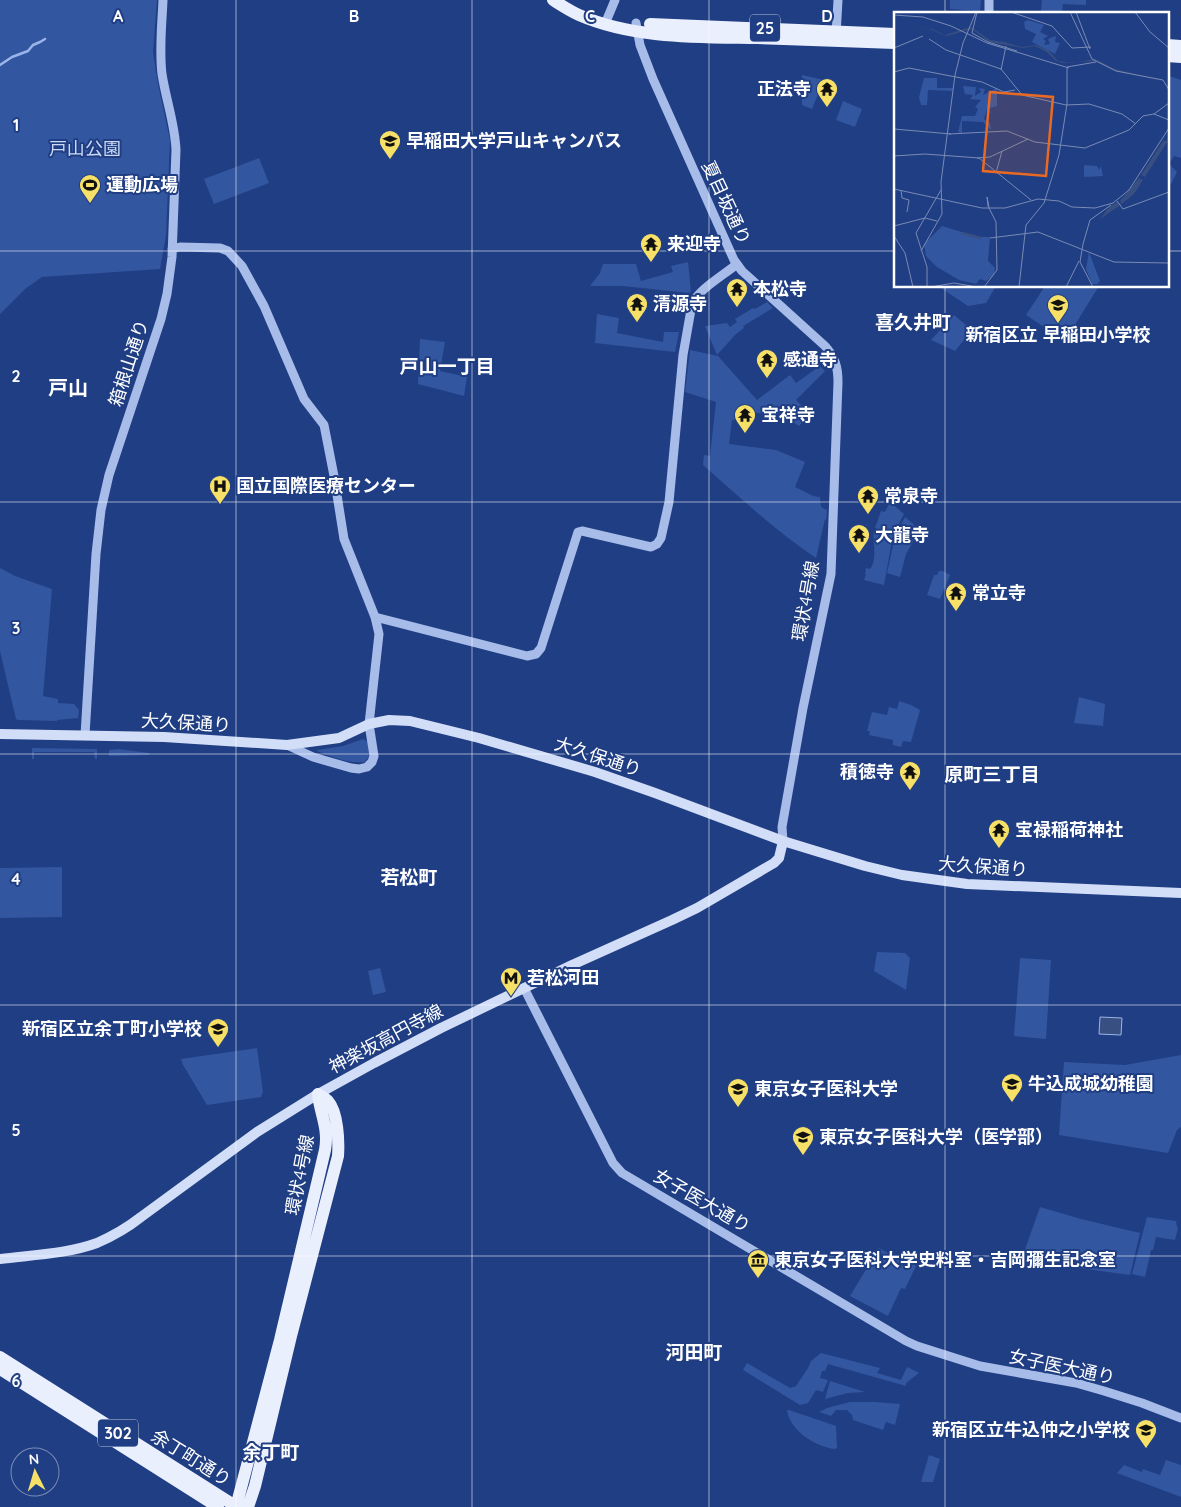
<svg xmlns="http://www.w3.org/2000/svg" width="1181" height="1507" viewBox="0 0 1181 1507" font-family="Quicksand,'Noto Sans JP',sans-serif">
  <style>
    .green { fill: #3356a1 }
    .water { fill: #384f82; stroke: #9bb5ea }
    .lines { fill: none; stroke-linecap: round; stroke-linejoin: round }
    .stream { stroke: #9bb5ea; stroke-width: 2.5 }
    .tertiary { stroke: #a7bce9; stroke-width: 9 }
    .secondary { stroke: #d2ddf7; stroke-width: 10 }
    .primary { stroke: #eaeffe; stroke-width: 12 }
    .grid { fill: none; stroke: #fff; stroke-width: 1; stroke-opacity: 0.55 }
    .labels { text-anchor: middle; stroke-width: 4; stroke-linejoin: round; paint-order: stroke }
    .shield { fill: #203e83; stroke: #bcc5da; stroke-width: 1 }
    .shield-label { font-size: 16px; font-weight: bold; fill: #fff }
    .poi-label { font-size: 18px; font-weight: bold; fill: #fff; stroke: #203e83; text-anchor: start }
    .park-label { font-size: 18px; fill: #cbd9f7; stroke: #203e83 }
    .street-label { font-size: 18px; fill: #fff; stroke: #203e83 }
    .neighbourhood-label { font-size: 19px; font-weight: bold; fill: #fff; stroke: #203e83 }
    .quarter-label { font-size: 20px; font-weight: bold; fill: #fff; stroke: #203e83 }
    .inset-river { fill: none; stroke: #384f82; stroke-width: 2.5 }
    .inset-road { fill: none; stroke: #798bb5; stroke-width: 1 }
    .view { fill: #ea6a24; fill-opacity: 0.15; stroke: #ea6a24; stroke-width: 2.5 }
    .inset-edge { fill: none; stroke: #fff; stroke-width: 2.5 }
    .grid-label { font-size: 16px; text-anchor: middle; font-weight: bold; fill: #fff; stroke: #203e83; stroke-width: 4; stroke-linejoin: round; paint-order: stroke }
  </style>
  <rect width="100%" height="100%" fill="#203e83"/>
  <path class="green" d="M0,0H157L153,52L158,84L170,140L166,235L160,269L42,277L25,289L0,314Z
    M950,0H981L980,11L950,9Z
    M1042,0H1086V5L1063,4L1062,12L1041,11Z
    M802,75L824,80L812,109L802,105Z
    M1169,76L1181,80V158L1174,156L1169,164L1177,172L1171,184L1167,182V79Z
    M843,101L862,109L855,127L836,120Z
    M259,158L269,183L214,204L204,179Z
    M688,262L691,292L689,293L623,286H590L600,273L603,264H636L641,281L673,272L671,266Z
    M938,286H996L986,303L968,306Z
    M1045,286H1099L1065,341L1026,315Z
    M767,302L773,308L743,326L744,328L735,335L717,355L705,326L727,323L730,327L737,322L735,319L753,308L755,309Z
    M597,314L619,318L617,333L663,342L664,332H679L675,352L595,343Z
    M954,315L972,330L955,351L931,340Z
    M420,339L445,342L440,371L467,377L464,396L418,384Z
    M690,350L718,356L757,400L790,375L796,383L820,366L825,371L796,400L810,414L799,426L782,415L737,411L735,420H732L729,444L776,450L805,462L795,487L813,496L820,497L821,507L827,510L826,520L825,519L816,558C775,530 739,497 703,465L704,455L710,456L716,402L685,392Z
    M890,502L904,514L893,535L884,585L864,580L866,574H865L866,568L870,569C878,559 872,541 874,530L893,535L875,528L881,511L885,512Z
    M905,517L920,530L906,554L900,577L887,573L895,536Z
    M0,568L15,576L52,589L43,696L58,699V703L74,704L79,710L78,718L57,720V721L18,720L16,719L0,651Z
    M939,571H943L950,575L940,599L927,595L934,575H937Z
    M1079,697L1105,704L1103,726L1074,723Z
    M899,701L911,705L920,710L911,742L903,741L901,747L893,745V740L869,735L870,731H867L872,712L887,715L889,707L897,709Z
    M363,739L368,742L369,757L365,762C348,764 333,757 317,751V750L343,746Z
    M32,748L97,749V759H95L94,752H34V759H32Z
    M118,749L149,753L150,755L109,756V750Z
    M62,867V917L0,918V868Z
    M877,952L905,953L910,958L906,990L874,971Z
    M1020,958L1051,960L1046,1039L1014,1036Z
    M380,968L386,992L373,995L368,971Z
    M257,1048L263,1092L261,1097L207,1105L183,1065L181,1059Z
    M1181,1055V1127L1177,1130L1168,1153L1059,1135L1064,1062L1125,1065Z
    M1040,1207L1081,1219L1140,1233L1130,1275L1072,1267L1023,1255Z
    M1147,1217L1176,1221L1177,1227L1178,1228L1175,1240L1156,1237L1153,1250H1151L1145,1277L1132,1274Z
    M879,1248L907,1264L908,1261L916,1266L905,1289L901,1288L888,1316L850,1296Z
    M821,1353L880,1368L877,1373L901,1380L907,1367L919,1373L906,1383V1386L828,1364L825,1371H822L820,1378L828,1380L823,1392L816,1390L808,1403L800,1405L743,1370L747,1363L790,1388L796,1386L808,1368L811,1361Z
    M830,1381L865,1392L848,1393L825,1399Z
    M850,1402H875L900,1404L895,1425L886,1422L883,1430L853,1420L852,1415L847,1410H836L831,1416L819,1412L827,1408Z
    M787,1410H789L836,1426L837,1448L835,1449C816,1447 790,1431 787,1410Z
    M929,1455L940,1459L933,1482H921Z
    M1166,1460L1181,1465V1497L1117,1473L1124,1465L1142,1472L1143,1469L1160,1475Z"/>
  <path class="water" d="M1100,1017L1122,1018L1121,1035L1099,1034Z"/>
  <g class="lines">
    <path class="stream" d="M0,65L12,57L28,51L33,45L40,42L45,39"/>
    <path class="tertiary" d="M989,14V0
      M636,23L640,45L653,79L734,260L742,271L825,346C835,357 838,367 838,382L831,574L803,708L782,827L783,841
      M605,24L615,0
      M836,35L838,0
      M172,249L180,247L220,248L228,251L242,266L264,306L304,399L324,425L334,476L344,539L375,617L379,634L369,724L374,756L372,762L367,767L359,769L351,768L313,757L287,745
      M375,617L527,656L536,654L541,648L578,532L582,531L651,547L657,544L661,538L669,502L683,355L692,304C699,289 724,275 737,264
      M85,735L96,554L101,510L109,475L161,319L167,294L172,257L176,150C175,124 166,100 162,74C159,49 162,24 163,0
      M524,988L613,1163L622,1173L906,1341L917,1346L980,1366L1076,1383L1104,1391L1142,1403L1181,1418"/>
    <path class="secondary" d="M0,734L164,737L287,745L339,738L369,724L389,720L410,721L479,738L595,772L655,793L783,841L865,866L902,875L967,884L1181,893
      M0,1259C32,1255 67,1254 97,1243C113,1236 127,1228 141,1217L257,1132L318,1094L374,1063L441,1028L572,965L672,920L697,908L774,863L779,858L783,841"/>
    <path class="primary" d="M553,0C561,5 570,11 579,15C634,39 699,37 757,38C803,40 849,41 895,43
      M650,24L895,34
      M1167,45L1181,46
      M1167,56L1181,57
      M0,1357L237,1507
      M0,1369L218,1507
      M236,1507L280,1340L325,1150C329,1128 320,1114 318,1094
      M248,1507L255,1486L291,1336L338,1156C339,1142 338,1112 328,1101C325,1098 321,1096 318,1094"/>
  </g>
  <path class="grid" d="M236,0V1507M472,0V1507M709,0V1507M945,0V14M0,251H895M1167,251H1181M945,286V1507M0,502H1181M0,754H1181M0,1005H1181M0,1256H1181"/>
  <defs>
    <g id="temple-pin" transform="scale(1.125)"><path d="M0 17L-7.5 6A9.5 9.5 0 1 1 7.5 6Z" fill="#f7e067" stroke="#203e83"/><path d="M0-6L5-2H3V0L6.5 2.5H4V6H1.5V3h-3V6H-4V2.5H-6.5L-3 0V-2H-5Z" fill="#111"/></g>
    <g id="university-pin" transform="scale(1.125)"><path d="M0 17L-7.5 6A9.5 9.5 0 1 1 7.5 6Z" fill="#f7e067" stroke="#203e83"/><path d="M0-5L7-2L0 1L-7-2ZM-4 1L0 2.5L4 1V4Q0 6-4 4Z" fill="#111"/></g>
    <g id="stadium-pin" transform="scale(1.125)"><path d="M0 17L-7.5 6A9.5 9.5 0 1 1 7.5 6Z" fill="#f7e067" stroke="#203e83"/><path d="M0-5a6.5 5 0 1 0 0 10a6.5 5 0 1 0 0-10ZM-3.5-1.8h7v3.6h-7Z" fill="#111"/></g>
    <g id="school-pin" transform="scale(1.125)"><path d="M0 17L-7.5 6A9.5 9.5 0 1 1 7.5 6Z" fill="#f7e067" stroke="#203e83"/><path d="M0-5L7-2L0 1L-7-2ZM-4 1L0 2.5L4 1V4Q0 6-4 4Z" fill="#111"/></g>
    <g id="hospital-pin" transform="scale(1.125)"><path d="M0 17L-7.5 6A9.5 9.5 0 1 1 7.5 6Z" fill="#f7e067" stroke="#203e83"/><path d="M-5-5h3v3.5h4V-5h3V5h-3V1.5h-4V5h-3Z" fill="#111"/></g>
    <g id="metro-pin" transform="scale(1.125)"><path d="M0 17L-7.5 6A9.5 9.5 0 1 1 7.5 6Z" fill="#f7e067" stroke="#203e83"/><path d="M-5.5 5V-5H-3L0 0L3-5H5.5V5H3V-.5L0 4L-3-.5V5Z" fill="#111"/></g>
    <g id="museum-pin" transform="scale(1.125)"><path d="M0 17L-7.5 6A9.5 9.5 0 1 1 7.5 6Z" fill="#f7e067" stroke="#203e83"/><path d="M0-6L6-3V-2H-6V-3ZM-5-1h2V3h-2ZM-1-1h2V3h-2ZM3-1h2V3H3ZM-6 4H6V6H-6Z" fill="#111"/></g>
  </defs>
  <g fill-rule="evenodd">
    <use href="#temple-pin" x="827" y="89"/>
    <use href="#university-pin" x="390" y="141"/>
    <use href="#stadium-pin" x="90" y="185"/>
    <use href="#temple-pin" x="651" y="244"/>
    <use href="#temple-pin" x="737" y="289"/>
    <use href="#temple-pin" x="637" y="304"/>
    <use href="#school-pin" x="1058" y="305"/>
    <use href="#temple-pin" x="767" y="360"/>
    <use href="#temple-pin" x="745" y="415"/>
    <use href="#hospital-pin" x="220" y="486"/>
    <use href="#temple-pin" x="868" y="496"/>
    <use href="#temple-pin" x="859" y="535"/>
    <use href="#temple-pin" x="956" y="593"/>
    <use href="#temple-pin" x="910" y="772"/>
    <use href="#temple-pin" x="999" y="830"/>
    <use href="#metro-pin" x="511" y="978"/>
    <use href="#school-pin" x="218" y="1029"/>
    <use href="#school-pin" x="1012" y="1084"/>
    <use href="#university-pin" x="738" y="1089"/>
    <use href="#university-pin" x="803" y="1137"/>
    <use href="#museum-pin" x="758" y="1260"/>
    <use href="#school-pin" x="1146" y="1430"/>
  </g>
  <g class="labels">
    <g class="shield">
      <rect x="750" y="14.5" width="30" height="27" rx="4"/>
      <rect x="98" y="1419.5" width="40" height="27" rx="4"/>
    </g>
    <g class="shield-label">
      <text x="765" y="34">25</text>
      <text x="118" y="1439">302</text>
    </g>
    <g class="poi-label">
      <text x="811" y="95" text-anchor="end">正法寺</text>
      <text x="406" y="147">早稲田大学戸山キャンパス</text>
      <text x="106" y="191">運動広場</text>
      <text x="667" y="250">来迎寺</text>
      <text x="753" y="295">本松寺</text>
      <text x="653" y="310">清源寺</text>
      <text x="1058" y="341" text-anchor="middle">新宿区立 早稲田小学校</text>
      <text x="783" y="366">感通寺</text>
      <text x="761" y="421">宝祥寺</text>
      <text x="236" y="492">国立国際医療センター</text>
      <text x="884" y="502">常泉寺</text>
      <text x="875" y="541">大龍寺</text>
      <text x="972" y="599">常立寺</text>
      <text x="894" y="778" text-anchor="end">積徳寺</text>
      <text x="1015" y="836">宝禄稲荷神社</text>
      <text x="527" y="984">若松河田</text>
      <text x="202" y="1035" text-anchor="end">新宿区立余丁町小学校</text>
      <text x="1028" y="1090">牛込成城幼稚園</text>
      <text x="754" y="1095">東京女子医科大学</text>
      <text x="819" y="1143">東京女子医科大学（医学部）</text>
      <text x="774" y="1266">東京女子医科大学史料室・吉岡彌生記念室</text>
      <text x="1130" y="1436" text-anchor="end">新宿区立牛込仲之小学校</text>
    </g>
    <g class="park-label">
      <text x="85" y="155">戸山公園</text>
    </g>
    <g class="street-label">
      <text transform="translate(726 203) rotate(65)" y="6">夏目坂通り</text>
      <text transform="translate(129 363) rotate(-72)" y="6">箱根山通り</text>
      <text transform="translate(806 601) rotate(-80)" y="6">環状4号線</text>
      <text transform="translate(186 723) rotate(3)" y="6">大久保通り</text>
      <text transform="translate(598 757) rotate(18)" y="6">大久保通り</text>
      <text transform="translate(983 867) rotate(4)" y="6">大久保通り</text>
      <text transform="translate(386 1039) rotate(-28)" y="6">神楽坂高円寺線</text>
      <text transform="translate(300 1175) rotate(-79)" y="6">環状4号線</text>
      <text transform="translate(702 1201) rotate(30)" y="6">女子医大通り</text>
      <text transform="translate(1062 1367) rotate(12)" y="6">女子医大通り</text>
      <text transform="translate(191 1458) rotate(32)" y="6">余丁町通り</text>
    </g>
    <g class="neighbourhood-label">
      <text x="913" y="329">喜久井町</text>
      <text x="447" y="373">戸山一丁目</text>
      <text x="992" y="781">原町三丁目</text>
      <text x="409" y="884">若松町</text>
      <text x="694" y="1359">河田町</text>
      <text x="271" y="1459">余丁町</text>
    </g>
    <g class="quarter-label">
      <text x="68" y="395">戸山</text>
    </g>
  </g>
  <g transform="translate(894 12)">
    <rect width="275" height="275" fill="#203e83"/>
    <path d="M134,8L150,13L146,20L154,24L149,27L152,29L150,33L156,32L154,27L162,24L161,30L166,31L161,42L138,30L142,22L131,17L130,10ZM30,66H43V76H59L58,79L34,78L33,93H27L25,85ZM69,74L82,75L81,84L87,80L85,76L91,77L89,83L103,76V94L93,97L90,107L96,111L97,118L89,110L68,109V121L64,120L68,104H81L84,97L81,95L87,88L76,87L79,83L71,82ZM190,153L203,154L205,158L207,154L209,164L190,165ZM48,214L84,225H96L94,249L101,256L100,263L92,269L86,267L82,272L65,268L43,255L32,244L30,232ZM195,240L206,269L203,272H198L192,257Z" fill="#3356a1"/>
    <path d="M0,14L38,17L51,23L77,15L96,28L110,30L128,35L142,33L154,38L164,49L178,51L201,47L221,57L273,70L222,59L201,49L169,51L162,49L153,40L141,34L129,36L95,30L78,17L53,24L35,17ZM275,121V127L251,165L247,163L269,129H273ZM245,166L249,168L240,182L225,194L206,207L215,195L223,190L228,192L226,189Z" fill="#384f82"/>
    <path class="inset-river" d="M68,221L87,226"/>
    <path class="inset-road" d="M83,0L78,21L94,30L123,39M117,0L158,14L178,36L197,35M176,0L198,47L222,59L269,68L275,78M182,0L196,37M241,0L256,20L275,36M0,3L29,5L57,14L93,31L175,56M35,27L52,38L107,57L128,83L172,93L195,92L228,102L242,112M0,36L29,24M173,55L202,50M107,58L112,34M0,60L15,56L88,70L110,80L121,78M260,102L275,91M0,117L57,122M55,122L113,119L141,130L191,136L235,118L249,104L260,102L275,108M0,144L31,142L85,146L137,188M83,146L96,145L134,127M102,161L108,139M0,177L88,196H111L144,187L165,189L178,195L201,196L219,191L235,178L275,116M7,178L8,186L15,188L13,200M223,189L229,197L275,180M0,214L31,206L43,209M0,224L11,241L19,275M96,226L144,220L220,250L275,251M27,239L48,202L47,170L61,63L69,31L82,0M33,275V255L22,221L47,178M37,275L60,271L83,275M90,275L103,258L102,210L94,194L93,185L95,195M125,275L132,213L150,191L165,143L173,92V55M172,275L185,249M199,275L186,250L189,232L196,208L217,193"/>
    <path class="view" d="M96,80L159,85L152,164L89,159Z"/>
    <rect width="275" height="275" class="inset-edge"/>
  </g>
  <g class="grid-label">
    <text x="118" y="22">A</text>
    <text x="354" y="22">B</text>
    <text x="590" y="22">C</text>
    <text x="827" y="22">D</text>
    <text x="16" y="131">1</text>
    <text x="16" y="382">2</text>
    <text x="16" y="634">3</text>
    <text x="16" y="885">4</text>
    <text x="16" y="1136">5</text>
    <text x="16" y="1387">6</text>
  </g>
  <g transform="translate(35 1472) rotate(355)"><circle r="24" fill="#203e83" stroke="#798bb5"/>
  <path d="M0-4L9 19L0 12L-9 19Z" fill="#f7e067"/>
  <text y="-8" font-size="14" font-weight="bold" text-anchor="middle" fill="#ffffff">N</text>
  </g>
</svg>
